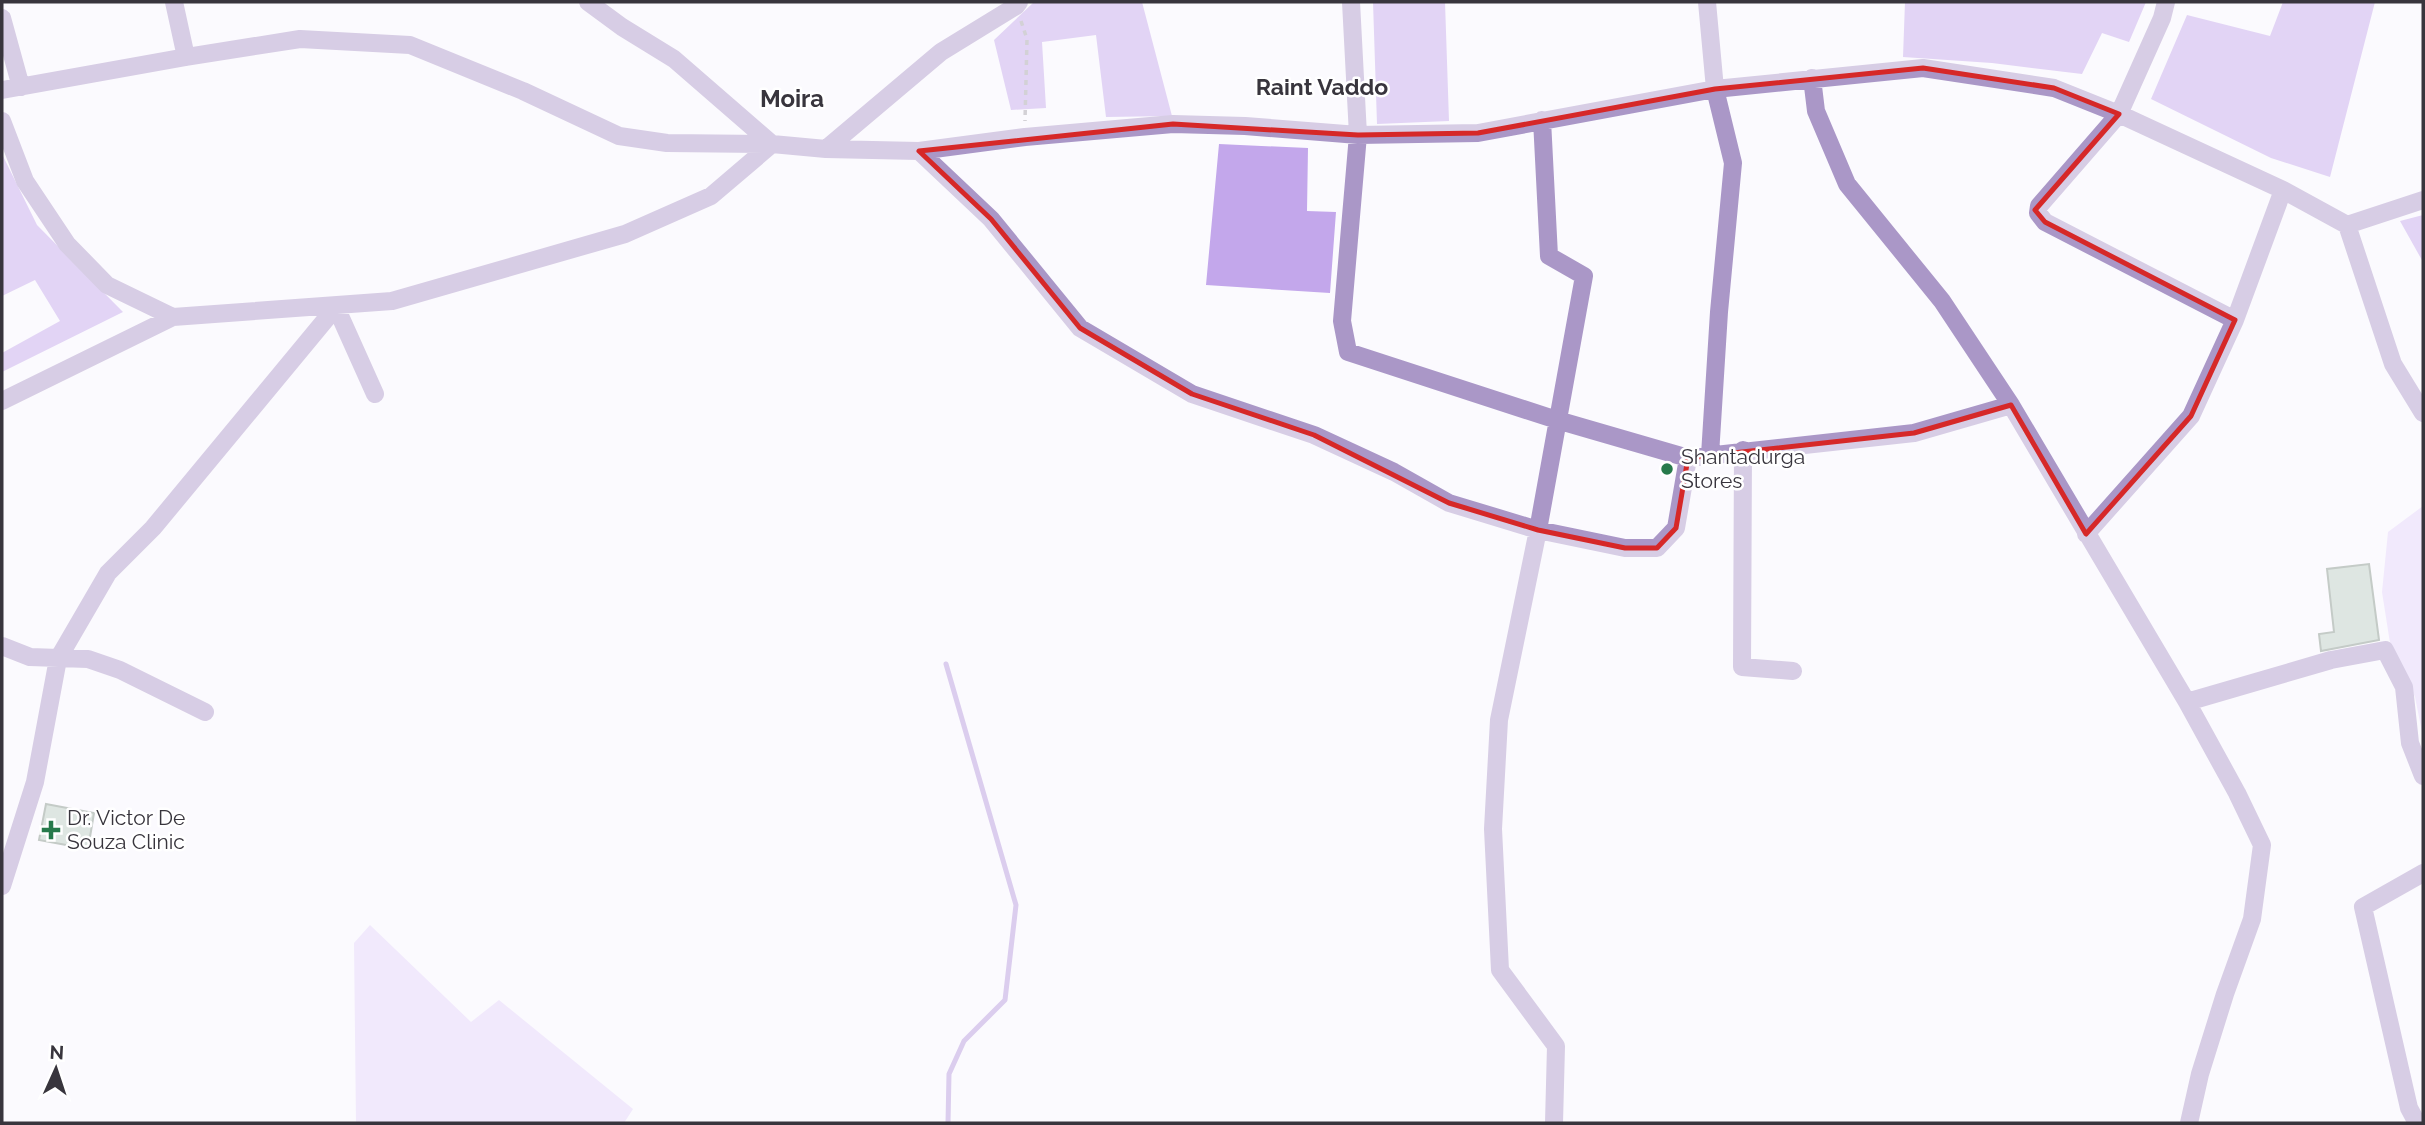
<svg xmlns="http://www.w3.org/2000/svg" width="2425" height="1125" viewBox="0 0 2425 1125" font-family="Raleway,sans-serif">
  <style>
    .green { fill: #e4d5fb }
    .forest { fill: #c3a7eb }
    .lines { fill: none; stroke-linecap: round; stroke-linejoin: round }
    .stream { stroke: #b397db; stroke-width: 5 }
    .building { fill: #bbcec1; stroke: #809285; stroke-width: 2 }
    .path { stroke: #a2a0a6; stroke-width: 3.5; stroke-dasharray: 5 5; stroke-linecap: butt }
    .minor { stroke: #aa97c7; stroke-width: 18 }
    .marked { fill: none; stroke: #d62828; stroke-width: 5; stroke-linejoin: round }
    .poi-dot { fill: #277a4b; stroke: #fff; stroke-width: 2.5 }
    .labels { text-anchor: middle; stroke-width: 5; stroke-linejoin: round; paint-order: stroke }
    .poi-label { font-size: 21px; fill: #38353d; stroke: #fff; text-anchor: start }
    .neighbourhood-label { font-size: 23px; font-weight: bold; fill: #38353d; stroke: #fff }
    .quarter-label { font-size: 24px; font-weight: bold; fill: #38353d; stroke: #fff }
  </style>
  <rect width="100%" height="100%" fill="#fbfafe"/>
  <path class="green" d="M2423,506V737L2415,697L2390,643L2382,592L2388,532Z
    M370,925L471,1022L499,1000L633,1109L624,1123H356L354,943Z"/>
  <path class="forest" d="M1034,2H1142L1172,116L1106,117L1096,35L1042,42L1046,108L1011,110L994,40Z
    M1373,2H1445L1449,121L1377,124Z
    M1905,2H2146L2129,42L2102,33L2082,74L1992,63L1903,57Z
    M2283,2H2375L2330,177L2271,158L2151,99L2187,15L2270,36Z
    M1219,144L1308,148L1307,211L1336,212L1330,293L1206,285Z
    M2,154L37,225L123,312L2,372V353L60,321L35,280L2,296Z
    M2423,215V262L2400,221Z"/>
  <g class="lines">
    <path class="stream" d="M946,664L1016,905L1005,1000L964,1041L949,1074L948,1123"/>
  </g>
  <path class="building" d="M2369,564L2379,640L2321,651L2319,634L2334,632L2327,569Z
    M46,804L94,813L88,849L39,840Z"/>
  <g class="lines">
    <path class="path" d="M1021,21L1027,39L1025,121"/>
    <path class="minor" d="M174,2L186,57
      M588,2L622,27L674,59L772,144
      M1351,2L1358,135L1342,321L1348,352L1557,420L1688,458L1914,433L2011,405
      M1707,2L1715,89L1733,163L1719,312L1710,455
      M2166,2L2162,18L2119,114L2039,206L2038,213L2045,222L2235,320
      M2,18L21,87
      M1812,78L1816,111L1847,184L1942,301L2011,405L2187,702L2237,793L2262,845L2252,919L2225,994L2200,1074L2189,1123
      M2,90L186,57L300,39L410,45L523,91L619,136L667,143L772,144
      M1542,120L1549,256L1584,276L1538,530L1499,720L1493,829L1500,970L1556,1046L1554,1123
      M2,121L25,181L67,244L107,285L173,317
      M826,149L941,52L1016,6L1019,2
      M919,151L991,219L1080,328L1192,394L1314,435L1394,472L1449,503L1538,530L1625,548H1657L1676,528L1688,458
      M2347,225L2393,364L2423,413
      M2,401L173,317L392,301L625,234L711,196L772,144L826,149L919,151L1025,137L1173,124L1245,126L1358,135L1478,133L1715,89L1923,68L2054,88L2119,114L2283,190L2347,225L2423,200
      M1743,450L1742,667L1793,671
      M2086,534L2191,416L2235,320L2283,190
      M2,646L30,657L88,659L120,670L205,712
      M2187,702L2331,660L2385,650L2404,687L2410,743L2423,776
      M2,886L35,782L58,659L108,573L153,528L336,307L375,394
      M2417,1123L2409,1108L2363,907L2423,873"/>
  </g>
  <path d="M0 0H2425V1125H0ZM1923,68L2054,88L2119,114L2035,210L2045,222L2235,320L2191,416L2086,534L2011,405L1914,433L1688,458L1676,528L1657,548H1625L1538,530L1449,503L1314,435L1192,394L1080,328L991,219L919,151L1173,124L1358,135L1478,133L1715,89Z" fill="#fbfafe" fill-opacity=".55" fill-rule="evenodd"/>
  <path class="marked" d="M1923,68L2054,88L2119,114L2035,210L2045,222L2235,320L2191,416L2086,534L2011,405L1914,433L1688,458L1676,528L1657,548H1625L1538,530L1449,503L1314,435L1192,394L1080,328L991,219L919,151L1173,124L1358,135L1478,133L1715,89Z"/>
  <g class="poi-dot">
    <circle cx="1667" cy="469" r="7"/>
    <path d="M47.5 819.5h7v7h7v7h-7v7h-7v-7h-7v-7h7z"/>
  </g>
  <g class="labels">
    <g class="poi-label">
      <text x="1681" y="464">Shantadurga<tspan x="1681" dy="24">Stores</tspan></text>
      <text x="67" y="825">Dr. Victor De<tspan x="67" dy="24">Souza Clinic</tspan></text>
    </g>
    <g class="neighbourhood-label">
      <text x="1322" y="95">Raint Vaddo</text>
    </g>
    <g class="quarter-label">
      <text x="792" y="107">Moira</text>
    </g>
  </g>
  <rect width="2425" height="1125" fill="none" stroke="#38353d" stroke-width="7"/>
  <g transform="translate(56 1069) rotate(3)" stroke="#ffffff" stroke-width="5" paint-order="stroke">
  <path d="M0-5L12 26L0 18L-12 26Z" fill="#38353d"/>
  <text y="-10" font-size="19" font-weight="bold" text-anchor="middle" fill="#38353d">N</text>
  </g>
</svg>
